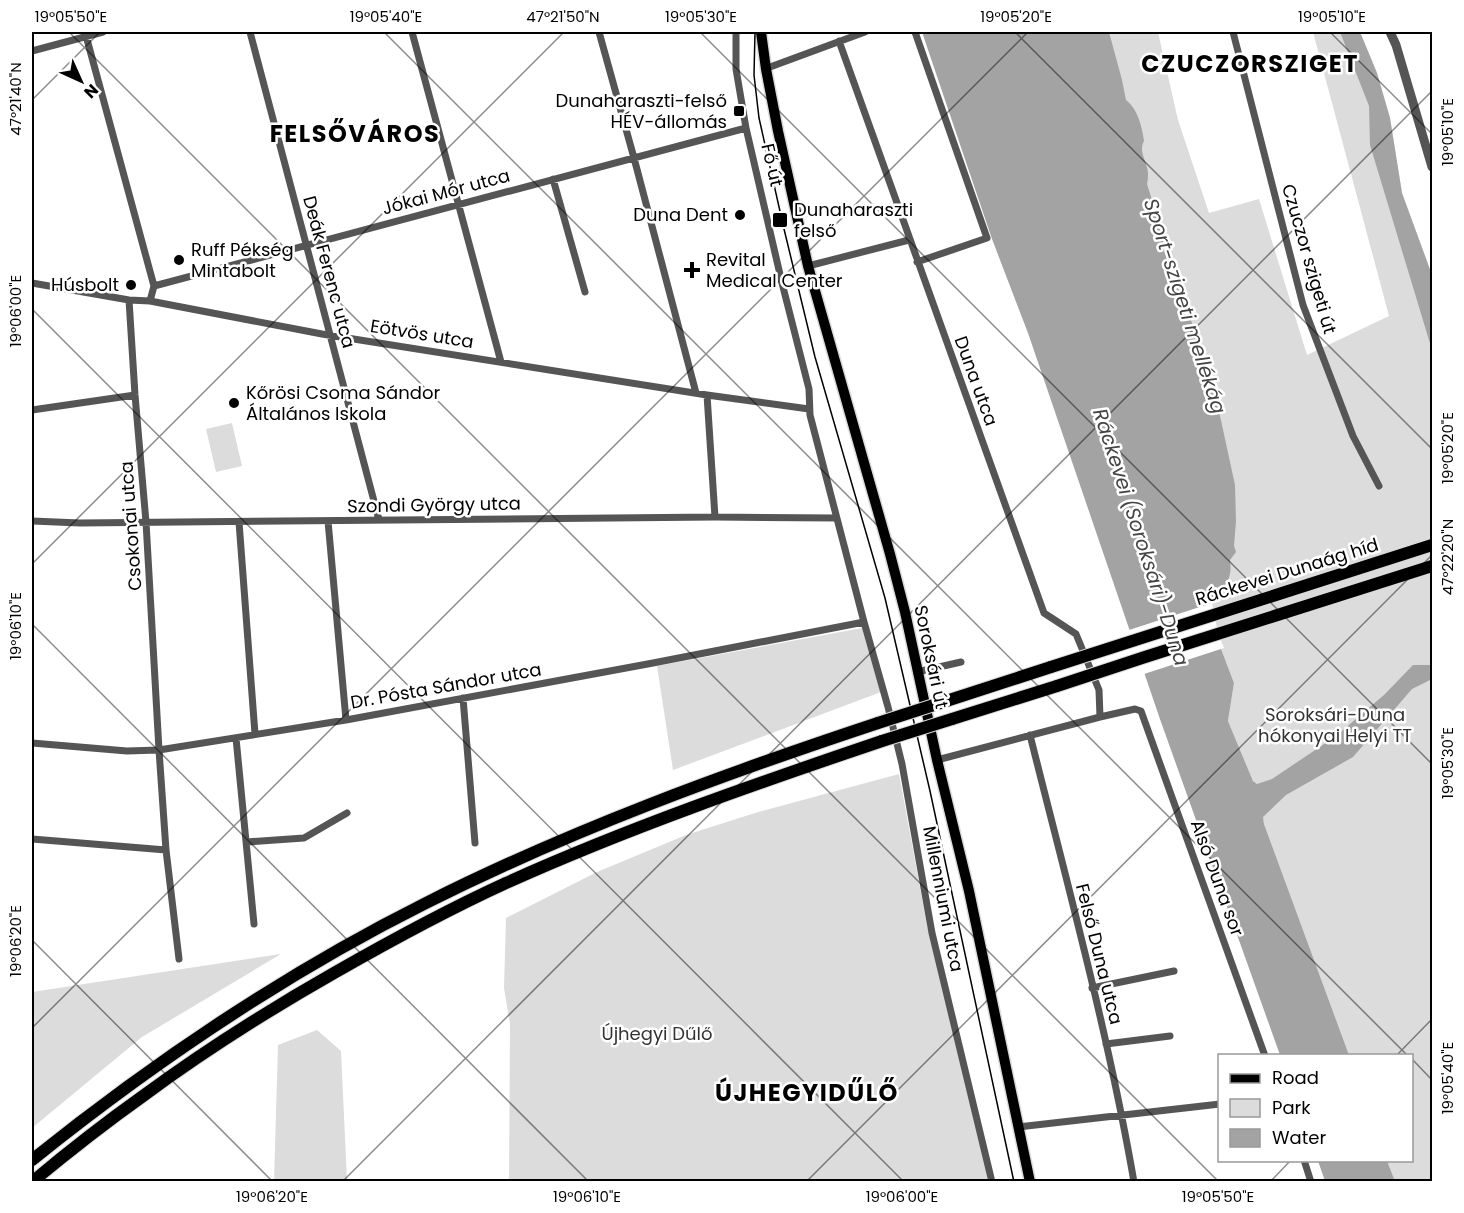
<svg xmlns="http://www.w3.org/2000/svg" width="1464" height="1213" viewBox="0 0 1464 1213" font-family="Poppins,sans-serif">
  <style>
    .green { fill: #dcdcdc }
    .water { fill: #a3a3a3 }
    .pier { fill: #fff }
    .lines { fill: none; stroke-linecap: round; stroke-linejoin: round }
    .primary-casing { stroke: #dbdbdb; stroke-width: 13 }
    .trunk-casing { stroke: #dbdbdb; stroke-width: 14 }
    .minor { stroke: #555; stroke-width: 7 }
    .tertiary { stroke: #555; stroke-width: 9 }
    .primary { stroke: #000; stroke-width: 10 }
    .trunk { stroke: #000; stroke-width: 12 }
    .tram { stroke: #000; stroke-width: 1.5 }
    .trunk-bridge-casing { stroke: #dbdbdb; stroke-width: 14; stroke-linecap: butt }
    .trunk-bridge { stroke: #000; stroke-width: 12 }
    .ticks { fill: none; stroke: #000; stroke-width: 1.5; stroke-opacity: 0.45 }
    .poi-dot { fill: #000; stroke: #fff; stroke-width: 2 }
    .labels { text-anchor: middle; stroke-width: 5; stroke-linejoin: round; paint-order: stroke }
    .poi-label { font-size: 18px; fill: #000; stroke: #fff; text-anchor: start }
    .street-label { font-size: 18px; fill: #000; stroke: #fff }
    .park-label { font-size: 18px; fill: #333; stroke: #fff }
    .water-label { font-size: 20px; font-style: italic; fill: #444; stroke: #fff }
    .district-label { font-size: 24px; font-weight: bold; letter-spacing: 1.5px; fill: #000; stroke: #fff }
    .neatline { fill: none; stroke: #000; stroke-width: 2 }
    .ticks-label { font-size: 15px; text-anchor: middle; fill: #000 }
  </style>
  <rect width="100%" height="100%" fill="#fff"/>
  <path class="green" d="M999,32H1158L1178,120L1209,213L1259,199L1307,355L1389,316L1313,32H1360L1377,73L1390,118L1402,193L1432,275V1181H1395L1387,1161L1412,1160V1056L1349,1055L1264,824L1257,784L1253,781L1228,721L1234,683L1215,633L1208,602L1216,594Z
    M232,423L242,466L216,472L206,429Z
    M862,628L881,692L673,770L657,666Z
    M899,774L927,925L989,1181H509L510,1024L504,988L506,918L597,872L686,835L755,813Z
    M281,954L142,1037L32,1128V992Z
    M317,1030L341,1051L347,1181H274L278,1045Z"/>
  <path class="water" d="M922,32H1109L1122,80L1126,100C1138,109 1142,127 1144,141C1138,152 1147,161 1148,173C1148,175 1148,181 1147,184L1170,257L1177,285L1198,338L1217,402L1235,485L1236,521L1234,546L1236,552L1230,560C1233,583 1223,586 1209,602L1215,633L1234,683L1228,721L1253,781L1257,784L1272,779L1336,736L1384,695L1413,665H1431L1432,661V679L1412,689L1353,757L1286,795L1263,817L1264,824L1349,1055H1280L1161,722L1028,333L992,239Z
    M1340,32H1360L1377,73L1390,118L1402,193L1432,275V350L1370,145L1369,106Z
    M1318,1161H1387L1395,1181H1325Z"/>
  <path class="pier" d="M1212,603L1218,633L1224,648L1141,675L1126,631Z"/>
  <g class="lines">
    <g class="primary-casing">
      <path id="primary" d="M761,32L766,69L778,131L808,266L890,554L905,612L937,760L969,891L1030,1182"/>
    </g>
    <g class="trunk-casing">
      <path id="trunk" d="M937,704L1051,667
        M952,719L1057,686
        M32,1160C154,1062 286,973 426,903C571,830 724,774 878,723
        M32,1182C68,1152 105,1123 143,1096C204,1051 269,1010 334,973C390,941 447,910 506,883C628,828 755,784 882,741"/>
    </g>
    <path class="minor" d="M85,32L154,286L150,301
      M250,32L379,520
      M412,32L501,362
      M599,32L634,158L696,393
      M736,32V69L746,128L782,283L809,389L810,415L864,622L888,707L902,764L932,933L992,1182
      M915,32L987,238L917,262
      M1233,32L1303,305L1353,436L1379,486
      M839,41L1044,613L1076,634L1099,690L1100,717
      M32,51L103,32
      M770,67L865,32
      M553,179L585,292
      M808,266L909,240
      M32,283L129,300L150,301L322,334L707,395L809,409
      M154,286L746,128
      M129,300L135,395L146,522L159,750L166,850L179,959
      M707,395L715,517
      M32,410L135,395
      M32,521L80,523L715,517L836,518
      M328,521L346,720
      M239,522L255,734
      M917,672L961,662
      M463,698L475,843
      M1030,735C1067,883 1108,1032 1134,1182
      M236,738L254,924
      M32,743L127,751L159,750L346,720L653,663L864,622
      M937,760L1100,717L1135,709L1141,711L1265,1056
      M32,839L166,850
      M247,842L304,838L347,813
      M1092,988L1174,971
      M1106,1044L1170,1036
      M1018,1127L1220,1104
      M1304,1160L1311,1182"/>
    <path class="tertiary" d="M1390,32L1396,45L1432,167"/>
    <use href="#primary" class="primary"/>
    <use href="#trunk" class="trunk"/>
    <path class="tram" d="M755,32L754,75L759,118L784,229L815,357L885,598L930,791L1014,1182"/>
    <g class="trunk-bridge-casing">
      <path id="trunk-bridge" d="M1051,667L1432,545
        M1057,686L1145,657L1432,566
        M878,723L937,704
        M882,741L952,719"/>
    </g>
    <use href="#trunk-bridge" class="trunk-bridge"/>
  </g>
  <path class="ticks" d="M69,32L1219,1182M384,32L1408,1056M700,32L1432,764M1015,32L1432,449M1330,32L1432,134M32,100L100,32M32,309L904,1182M32,564L564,32M32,624L589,1182M32,940L273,1182M32,1028L1028,32M1396,1056L1432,1019M1412,1059L1432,1080M342,1182L1432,91M806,1182L1432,555M1270,1182L1291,1160"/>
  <g class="poi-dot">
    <rect x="733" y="105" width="12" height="12" rx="3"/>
    <circle cx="740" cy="215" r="6"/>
    <rect x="772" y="212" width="16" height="16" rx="3"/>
    <circle cx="179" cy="260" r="6"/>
    <path d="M689 261h6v6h6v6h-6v6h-6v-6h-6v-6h6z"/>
    <circle cx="131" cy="285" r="6"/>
    <circle cx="234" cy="403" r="6"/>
  </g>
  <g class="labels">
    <g class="poi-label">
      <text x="727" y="107" text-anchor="end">Dunaharaszti-felső<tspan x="727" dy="21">HÉV-állomás</tspan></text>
      <text x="794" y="216">Dunaharaszti<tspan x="794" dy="21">felső</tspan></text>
      <text x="728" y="221" text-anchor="end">Duna Dent</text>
      <text x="191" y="256">Ruff Pékség<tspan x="191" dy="21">Mintabolt</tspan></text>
      <text x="706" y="266">Revital<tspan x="706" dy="21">Medical Center</tspan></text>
      <text x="119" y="291" text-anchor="end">Húsbolt</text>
      <text x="246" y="399">Kőrösi Csoma Sándor<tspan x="246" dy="21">Általános Iskola</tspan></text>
    </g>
    <g class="street-label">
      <text transform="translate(772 165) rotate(77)" y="6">Fő út</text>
      <text transform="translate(446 192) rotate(-15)" y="6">Jókai Mór utca</text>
      <text transform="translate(1309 259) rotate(74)" y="6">Czuczor szigeti út</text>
      <text transform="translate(329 272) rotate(75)" y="6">Deák Ferenc utca</text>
      <text transform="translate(422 334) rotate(9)" y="6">Eötvös utca</text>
      <text transform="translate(976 381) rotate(70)" y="6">Duna utca</text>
      <text transform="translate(434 505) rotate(-1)" y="6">Szondi György utca</text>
      <text transform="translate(131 526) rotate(-94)" y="6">Csokonai utca</text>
      <text transform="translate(1287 572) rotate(-17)" y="6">Ráckevei Dunaág híd</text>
      <text transform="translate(931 657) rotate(78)" y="6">Soroksári út</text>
      <text transform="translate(446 686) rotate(-10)" y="6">Dr. Pósta Sándor utca</text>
      <text transform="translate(1217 878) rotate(70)" y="6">Alsó Duna sor</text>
      <text transform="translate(943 899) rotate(79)" y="6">Millenniumi utca</text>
      <text transform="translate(1099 954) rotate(76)" y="6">Felső Duna utca</text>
    </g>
    <g class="park-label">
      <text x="1335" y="721">Soroksári-Duna<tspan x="1335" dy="21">hókonyai Helyi TT</tspan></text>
      <text x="657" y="1040">Újhegyi Dűlő</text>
    </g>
    <g class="water-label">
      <text transform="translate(1185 306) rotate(72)" y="7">Sport-szigeti mellékág</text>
      <text transform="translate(1141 537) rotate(72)" y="7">Ráckevei (Soroksári)-Duna</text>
    </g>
    <g class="district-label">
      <text x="1250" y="72">CZUCZORSZIGET</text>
      <text x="355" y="142">FELSŐVÁROS</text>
      <text x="807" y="1101">ÚJHEGYIDŰLŐ</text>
    </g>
  </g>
  <rect width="1464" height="1213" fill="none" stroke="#ffffff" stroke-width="66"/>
  <rect x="1218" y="1054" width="195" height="108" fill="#ffffff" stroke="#999999" stroke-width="1.5"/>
  <rect x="1230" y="1074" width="30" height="9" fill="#000000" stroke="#999999" stroke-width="1.5"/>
  <text x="1272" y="1084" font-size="18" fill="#000000">Road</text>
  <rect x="1230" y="1099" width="30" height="18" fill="#dcdcdc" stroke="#999999" stroke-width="1.5"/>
  <text x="1272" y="1114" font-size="18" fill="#000000">Park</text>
  <rect x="1230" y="1129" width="30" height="18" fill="#a3a3a3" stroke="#999999" stroke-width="1.5"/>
  <text x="1272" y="1144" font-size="18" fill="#000000">Water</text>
  <g transform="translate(81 81) rotate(135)" stroke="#ffffff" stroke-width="4.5" paint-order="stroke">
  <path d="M0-4.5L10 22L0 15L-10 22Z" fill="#000000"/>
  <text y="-9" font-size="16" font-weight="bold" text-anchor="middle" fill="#000000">N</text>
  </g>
  <rect x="33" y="33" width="1398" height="1147" class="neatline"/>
  <g class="ticks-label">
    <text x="71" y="22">19°05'50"E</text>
    <text x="386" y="22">19°05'40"E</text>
    <text x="563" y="22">47°21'50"N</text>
    <text x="701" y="22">19°05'30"E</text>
    <text x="1016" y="22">19°05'20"E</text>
    <text x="1332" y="22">19°05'10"E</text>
    <text transform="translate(16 99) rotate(-90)" y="5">47°21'40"N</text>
    <text transform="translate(1448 132) rotate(-90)" y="5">19°05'10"E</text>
    <text transform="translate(16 311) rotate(-90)" y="5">19°06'00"E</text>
    <text transform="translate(1448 448) rotate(-90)" y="5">19°05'20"E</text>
    <text transform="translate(1448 557) rotate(-90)" y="5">47°22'20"N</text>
    <text transform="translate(16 626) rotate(-90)" y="5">19°06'10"E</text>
    <text transform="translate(1448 763) rotate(-90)" y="5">19°05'30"E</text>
    <text transform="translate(16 941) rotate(-90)" y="5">19°06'20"E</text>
    <text transform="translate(1448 1078) rotate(-90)" y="5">19°05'40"E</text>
    <text x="272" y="1202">19°06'20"E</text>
    <text x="587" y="1202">19°06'10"E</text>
    <text x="902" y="1202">19°06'00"E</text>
    <text x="1218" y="1202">19°05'50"E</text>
  </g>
</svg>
